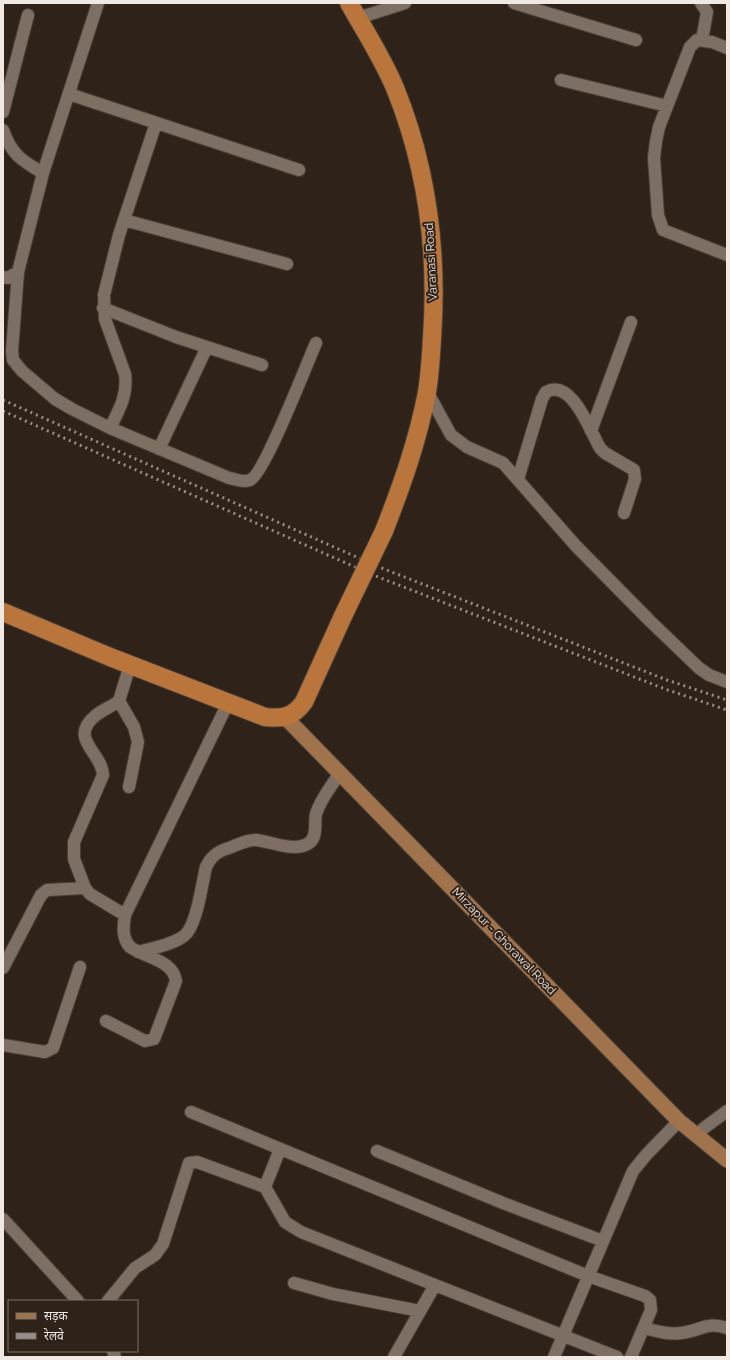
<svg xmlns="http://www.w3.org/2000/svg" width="730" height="1360" viewBox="0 0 730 1360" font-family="Raleway,'Noto Sans Devanagari',sans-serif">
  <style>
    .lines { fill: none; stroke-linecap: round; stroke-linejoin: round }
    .minor-casing { stroke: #4a413a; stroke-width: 14 }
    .major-casing { stroke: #4a413a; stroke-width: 17 }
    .highway-casing { stroke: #4a413a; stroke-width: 20 }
    .minor { stroke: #7e6f64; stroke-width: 12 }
    .major { stroke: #a1734c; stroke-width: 15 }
    .highway { stroke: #b9753c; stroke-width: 18 }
    .rail { stroke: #988e87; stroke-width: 3; stroke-dasharray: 2 4; stroke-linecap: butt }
    .highway-bridge-casing { stroke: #4a413a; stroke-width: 20; stroke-linecap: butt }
    .highway-bridge { stroke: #b9753c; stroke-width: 18 }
    .labels { text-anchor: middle; stroke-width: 4; stroke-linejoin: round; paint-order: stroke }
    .street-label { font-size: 12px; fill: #f0e8e2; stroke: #2f2319 }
  </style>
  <rect width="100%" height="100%" fill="#2f2319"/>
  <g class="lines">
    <g class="minor-casing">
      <path id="minor" d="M514,3L636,40
        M701,3L707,12L702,40
        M358,18L405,3
        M727,48L712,42L697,40L690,47L659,127L656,141L654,158L658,215L663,230L727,255
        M561,80L667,106
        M69,94L299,170
        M3,112L28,15
        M3,130C11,154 22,161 43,173
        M124,220L287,264
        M18,272L12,351L13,360L22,371L55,399L72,409L110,428L229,478C236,479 243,483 250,480C264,475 307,363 316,343
        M3,277L8,278L18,272L43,173L98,3
        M103,308L176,337L262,365
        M427,391L451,435L467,447L503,463L576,546L650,621L699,668L709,675L727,682
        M110,428C119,410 128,395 125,374L105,319L104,295L119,235L156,123
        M591,431L631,322
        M159,449L207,347
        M518,479L542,399L546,392C572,378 590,431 600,448L605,453L634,470L635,479L624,513
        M119,701L134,727L138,742L129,787
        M125,915L90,894L85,888L74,859V842L103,775C102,752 68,739 95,716C102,710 111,707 119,701L130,665
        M138,952C152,948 172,945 184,936C197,926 202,883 206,867C211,856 218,851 229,848C237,845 246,840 255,840C271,841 295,853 309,843C318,837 314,823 316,814C320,800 331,787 339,774
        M3,968L41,895L47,890L85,888
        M106,1021L145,1041L154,1039L156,1034L176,981C173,960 146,958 130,947C122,938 123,927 125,915L228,703
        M3,1045L45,1052L53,1048L80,967
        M191,1112L588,1276L645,1296L650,1300L651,1310L631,1357
        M697,1136L704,1128L727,1111
        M280,1149L265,1187L285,1222L301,1232L617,1357
        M377,1151L503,1203L603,1241
        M3,1219L78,1301
        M294,1283L333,1294L420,1311
        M108,1301L135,1268L155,1255L163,1244L189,1163L197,1162L265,1187
        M644,1328C656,1331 668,1335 681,1333C701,1331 705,1321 727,1328
        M113,1351L115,1357
        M394,1357L435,1285
        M554,1357L633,1171L646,1155L679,1121"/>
    </g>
    <g class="major-casing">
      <path id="major" d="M286,718L679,1121L727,1160"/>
    </g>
    <g class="highway-casing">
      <path id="highway" d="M349,3C365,31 383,59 395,88C427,167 438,253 432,338C431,356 430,374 427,392C418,440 402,485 384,531
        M3,612L110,657L265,717C283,719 293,717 304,702L343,616"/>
    </g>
    <use href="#minor" class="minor"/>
    <use href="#major" class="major"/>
    <use href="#highway" class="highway"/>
    <path class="rail" d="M3,400L379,567L667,680L727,700
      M3,411L373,575L665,689L727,710"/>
    <g class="highway-bridge-casing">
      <path id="highway-bridge" d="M343,616L384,531"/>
    </g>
    <use href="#highway-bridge" class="highway-bridge"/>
  </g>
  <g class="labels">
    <g class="street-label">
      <text transform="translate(431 262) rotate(-93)" y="4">Varanasi Road</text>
      <text transform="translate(504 941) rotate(46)" y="4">Mirzapur - Ghorawal Road</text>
    </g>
  </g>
  <rect width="730" height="1360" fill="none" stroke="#f0e8e2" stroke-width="8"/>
  <rect x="8" y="1300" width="130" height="52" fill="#2f2319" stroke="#7c7269"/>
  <rect x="16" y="1313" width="20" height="6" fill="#a1734c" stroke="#7c7269"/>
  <text x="44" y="1320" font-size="12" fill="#f0e8e2">सड़क</text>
  <rect x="16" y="1333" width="20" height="6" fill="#988e87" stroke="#7c7269"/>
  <text x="44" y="1340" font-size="12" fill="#f0e8e2">रेलवे</text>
</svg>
